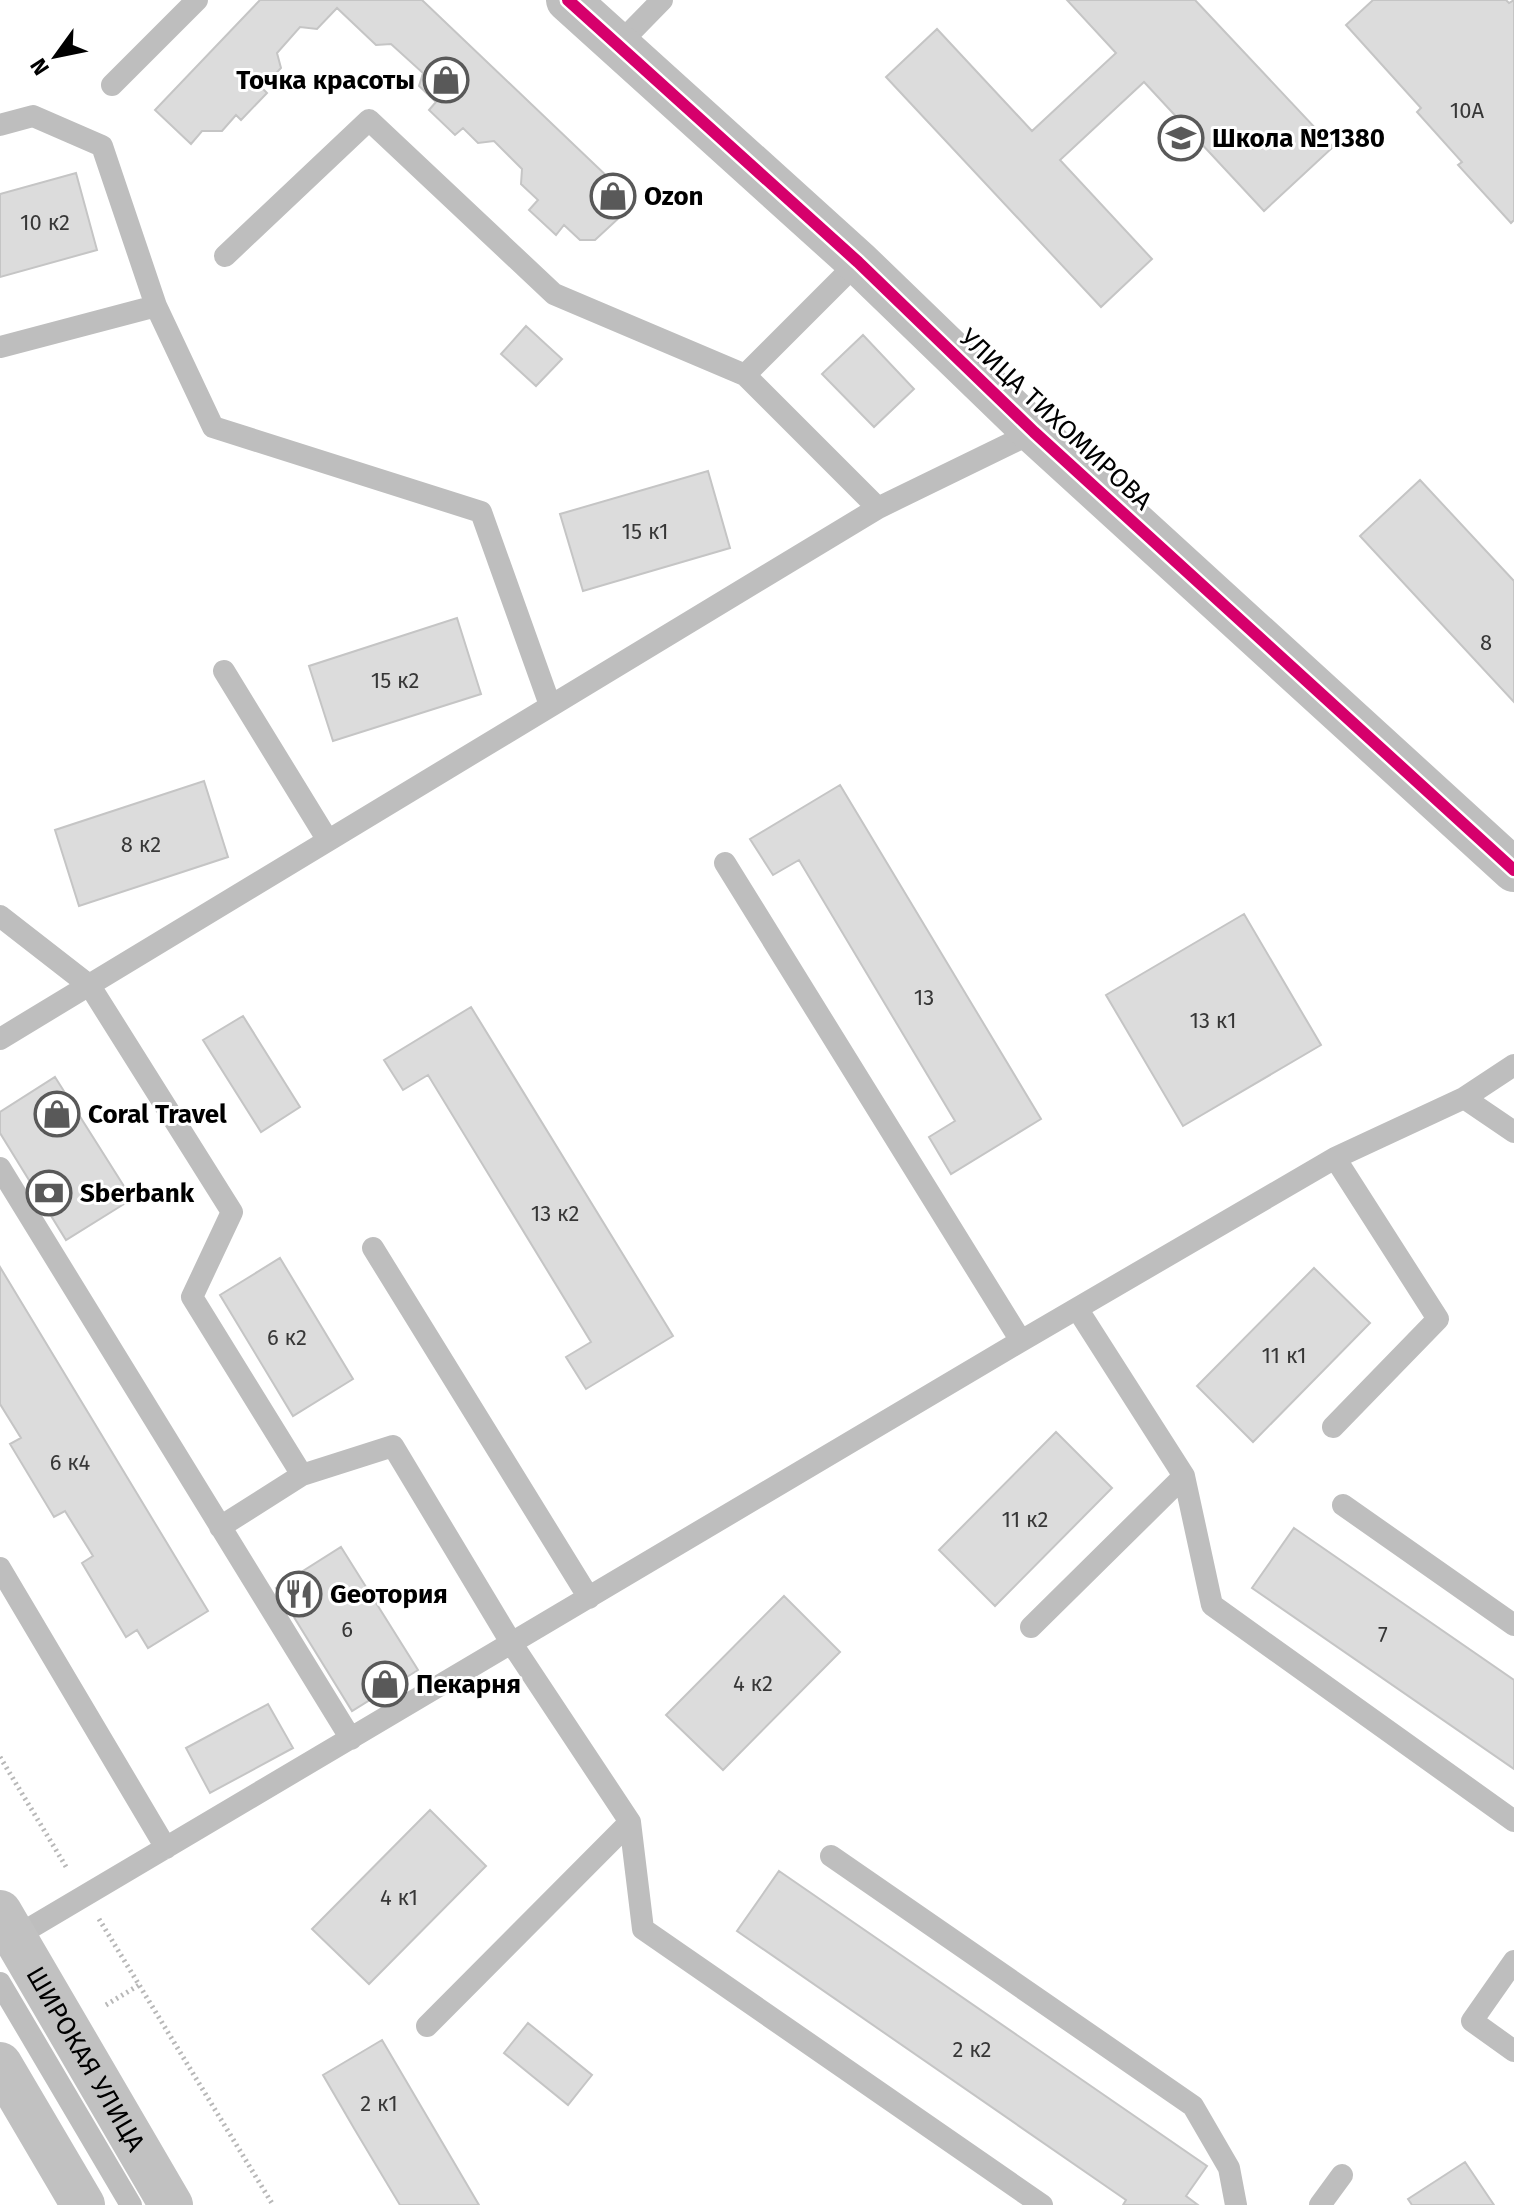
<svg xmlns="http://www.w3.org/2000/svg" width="1514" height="2205" viewBox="0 0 1514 2205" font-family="'Fira Sans',sans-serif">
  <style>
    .building { fill: #dcdcdc; stroke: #c5c5c5; stroke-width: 2 }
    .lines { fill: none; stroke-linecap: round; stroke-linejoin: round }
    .path { stroke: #b8b8b8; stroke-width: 5; stroke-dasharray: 2 4; stroke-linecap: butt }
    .service { stroke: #bebebe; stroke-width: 22 }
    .minor { stroke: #bebebe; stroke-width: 44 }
    .secondary { stroke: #c1c1c1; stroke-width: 44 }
    .cycleway-casing { stroke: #fff; stroke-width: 17 }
    .cycleway { stroke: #d6006c; stroke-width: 12 }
    .labels { text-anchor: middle; stroke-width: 6; stroke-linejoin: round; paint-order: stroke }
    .number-label { font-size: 22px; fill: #373737 }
    .poi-label { font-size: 26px; font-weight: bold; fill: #000; stroke: #fff; text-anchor: start }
    .street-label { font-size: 26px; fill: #000; stroke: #fff }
  </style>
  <rect width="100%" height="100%" fill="#fff"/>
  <path class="building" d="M260,0H422L635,203L595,240H580L564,225L556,235L529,210L538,200L521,184L522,169L494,141L478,143L463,128L455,135L429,110L436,102L419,86L423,73L391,44L376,45L337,8L317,29L300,27L277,53L281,68L262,88L267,93L241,120L236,115L222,131H202L191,144L155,110Z
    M1067,0H1195L1333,147L1264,211L1144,82L1060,160L1152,259L1101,307L886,77L937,29L1032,131L1116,53Z
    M1373,0H1506L1509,3L1514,0V220L1511,223L1458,165L1462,162L1417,112L1421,108L1346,25Z
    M76,173L97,250L0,277V194Z
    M526,326L562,359L536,386L501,354Z
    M863,335L914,389L874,427L822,374Z
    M708,471L730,548L583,591L560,514Z
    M1420,480L1514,581V702L1360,536Z
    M457,618L481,694L333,741L309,666Z
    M204,781L228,857L79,906L55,830Z
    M840,785L1041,1119L951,1174L929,1137L955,1121L799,860L773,875L750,839Z
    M1244,914L1321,1045L1183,1126L1106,995Z
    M471,1007L673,1336L586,1389L566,1357L591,1342L428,1075L403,1090L384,1060Z
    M243,1016L300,1107L261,1132L203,1040Z
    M55,1077L132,1199L66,1240L0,1133V1112Z
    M280,1258L353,1379L293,1416L220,1295Z
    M0,1267L208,1611L148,1648L137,1630L126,1637L82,1563L93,1556L65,1511L54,1517L10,1444L21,1438L0,1404Z
    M1314,1268L1370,1323L1253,1442L1197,1386Z
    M1056,1432L1112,1488L995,1606L939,1550Z
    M1294,1528L1514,1680V1769L1252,1588Z
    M341,1547L418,1670L352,1711L276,1588Z
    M784,1596L840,1652L723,1770L666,1715Z
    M268,1704L293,1748L210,1793L186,1748Z
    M430,1810L486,1866L369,1984L312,1929Z
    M779,1871L1207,2166L1186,2196L1198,2205H1123L1126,2200L737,1931Z
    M528,2023L592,2075L568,2105L504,2053Z
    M382,2040L479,2205H400L355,2130L323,2075Z
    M1465,2162L1494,2205H1412L1408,2199Z"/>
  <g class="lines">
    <path class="path" d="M0,1757L68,1870
      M99,1919L273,2205
      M106,2005L139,1985"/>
    <path class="service" d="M617,46L662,0
      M112,85L197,0
      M0,125L33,116L102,146L156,306L213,427L481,512L550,705
      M225,256L369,120L554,294L745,375L858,262
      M0,347L156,306
      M745,375L878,508
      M224,671L327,839
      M725,863L1021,1341
      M0,916L90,986L232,1212L192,1297L302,1475L393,1446L512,1644L630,1822L643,1929L1042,2205
      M0,1039L878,508L1034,432
      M1464,1098L1514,1132
      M0,1168L351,1739
      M373,1248L589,1598
      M1078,1310L1184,1476L1212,1605L1514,1821
      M1333,1427L1438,1319L1335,1158
      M1343,1505L1514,1625
      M220,1527L302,1475
      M0,1568L166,1848
      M1031,1627L1184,1476
      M831,1856L1193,2106L1229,2168L1236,2205
      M15,1937L1021,1341L1335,1158L1464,1098L1514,1065
      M1514,1961L1472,2021L1514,2051
      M0,1983L131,2205
      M427,2026L630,1822
      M1320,2205L1342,2175"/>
    <path class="minor" d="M568,0L858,262L1034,432L1514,870"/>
    <g class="secondary">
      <path id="s1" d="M0,1912L171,2205"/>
      <path d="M0,2064L83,2205"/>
    </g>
    <g class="cycleway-casing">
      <path id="cycleway" d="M568,0L858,262L1034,432L1514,870"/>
    </g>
    <use href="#cycleway" class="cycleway"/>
  </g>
  <defs>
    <g id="shop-ring" transform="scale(2.3)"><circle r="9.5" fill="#fff" stroke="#595959" stroke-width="1.5"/><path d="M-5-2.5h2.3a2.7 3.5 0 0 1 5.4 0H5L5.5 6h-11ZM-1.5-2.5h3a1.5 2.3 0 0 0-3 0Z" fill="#595959"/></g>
    <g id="school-ring" transform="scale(2.3)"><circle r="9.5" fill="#fff" stroke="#595959" stroke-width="1.5"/><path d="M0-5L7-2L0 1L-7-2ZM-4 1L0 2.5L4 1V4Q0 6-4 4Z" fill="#595959"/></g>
    <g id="bank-ring" transform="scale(2.3)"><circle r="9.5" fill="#fff" stroke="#595959" stroke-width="1.5"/><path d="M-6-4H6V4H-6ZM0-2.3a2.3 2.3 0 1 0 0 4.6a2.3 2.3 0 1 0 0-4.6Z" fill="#595959"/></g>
    <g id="restaurant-ring" transform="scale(2.3)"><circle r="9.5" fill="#fff" stroke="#595959" stroke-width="1.5"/><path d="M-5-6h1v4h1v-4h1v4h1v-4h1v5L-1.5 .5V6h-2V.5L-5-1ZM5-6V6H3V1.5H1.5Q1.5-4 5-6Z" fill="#595959"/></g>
  </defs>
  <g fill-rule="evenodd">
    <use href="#shop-ring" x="446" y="80"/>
    <use href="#school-ring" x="1181" y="138"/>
    <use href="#shop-ring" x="613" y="196"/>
    <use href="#shop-ring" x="57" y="1114"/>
    <use href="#bank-ring" x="49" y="1193"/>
    <use href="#restaurant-ring" x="299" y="1594"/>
    <use href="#shop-ring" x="385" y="1684"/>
  </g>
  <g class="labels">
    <g class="number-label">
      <text x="1467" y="118">10А</text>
      <text x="45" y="230">10 к2</text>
      <text x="645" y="539">15 к1</text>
      <text x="1486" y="650">8</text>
      <text x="395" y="688">15 к2</text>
      <text x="141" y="852">8 к2</text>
      <text x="924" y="1005">13</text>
      <text x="1213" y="1028">13 к1</text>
      <text x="555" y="1221">13 к2</text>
      <text x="287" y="1345">6 к2</text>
      <text x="1284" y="1363">11 к1</text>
      <text x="70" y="1470">6 к4</text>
      <text x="1025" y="1527">11 к2</text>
      <text x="347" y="1637">6</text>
      <text x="1383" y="1642">7</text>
      <text x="753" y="1691">4 к2</text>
      <text x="399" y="1905">4 к1</text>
      <text x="972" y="2057">2 к2</text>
      <text x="379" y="2111">2 к1</text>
    </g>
    <g class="poi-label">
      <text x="415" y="89" text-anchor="end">Точка красоты</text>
      <text x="1212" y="147">Школа №1380</text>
      <text x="644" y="205">Ozon</text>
      <text x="88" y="1123">Coral Travel</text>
      <text x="80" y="1202">Sberbank</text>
      <text x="330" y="1603">Gеотория</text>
      <text x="416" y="1693">Пекарня</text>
    </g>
    <g class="street-label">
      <text transform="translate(1056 419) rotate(43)" y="9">УЛИЦА ТИХОМИРОВА</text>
      <text dy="9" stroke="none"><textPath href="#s1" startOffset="170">ШИРОКАЯ УЛИЦА</textPath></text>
    </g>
  </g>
  <g transform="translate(56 56) rotate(237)" stroke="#ffffff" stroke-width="6" paint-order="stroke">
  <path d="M0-6L14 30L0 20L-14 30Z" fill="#000000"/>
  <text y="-12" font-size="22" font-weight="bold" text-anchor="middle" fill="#000000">N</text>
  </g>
</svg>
